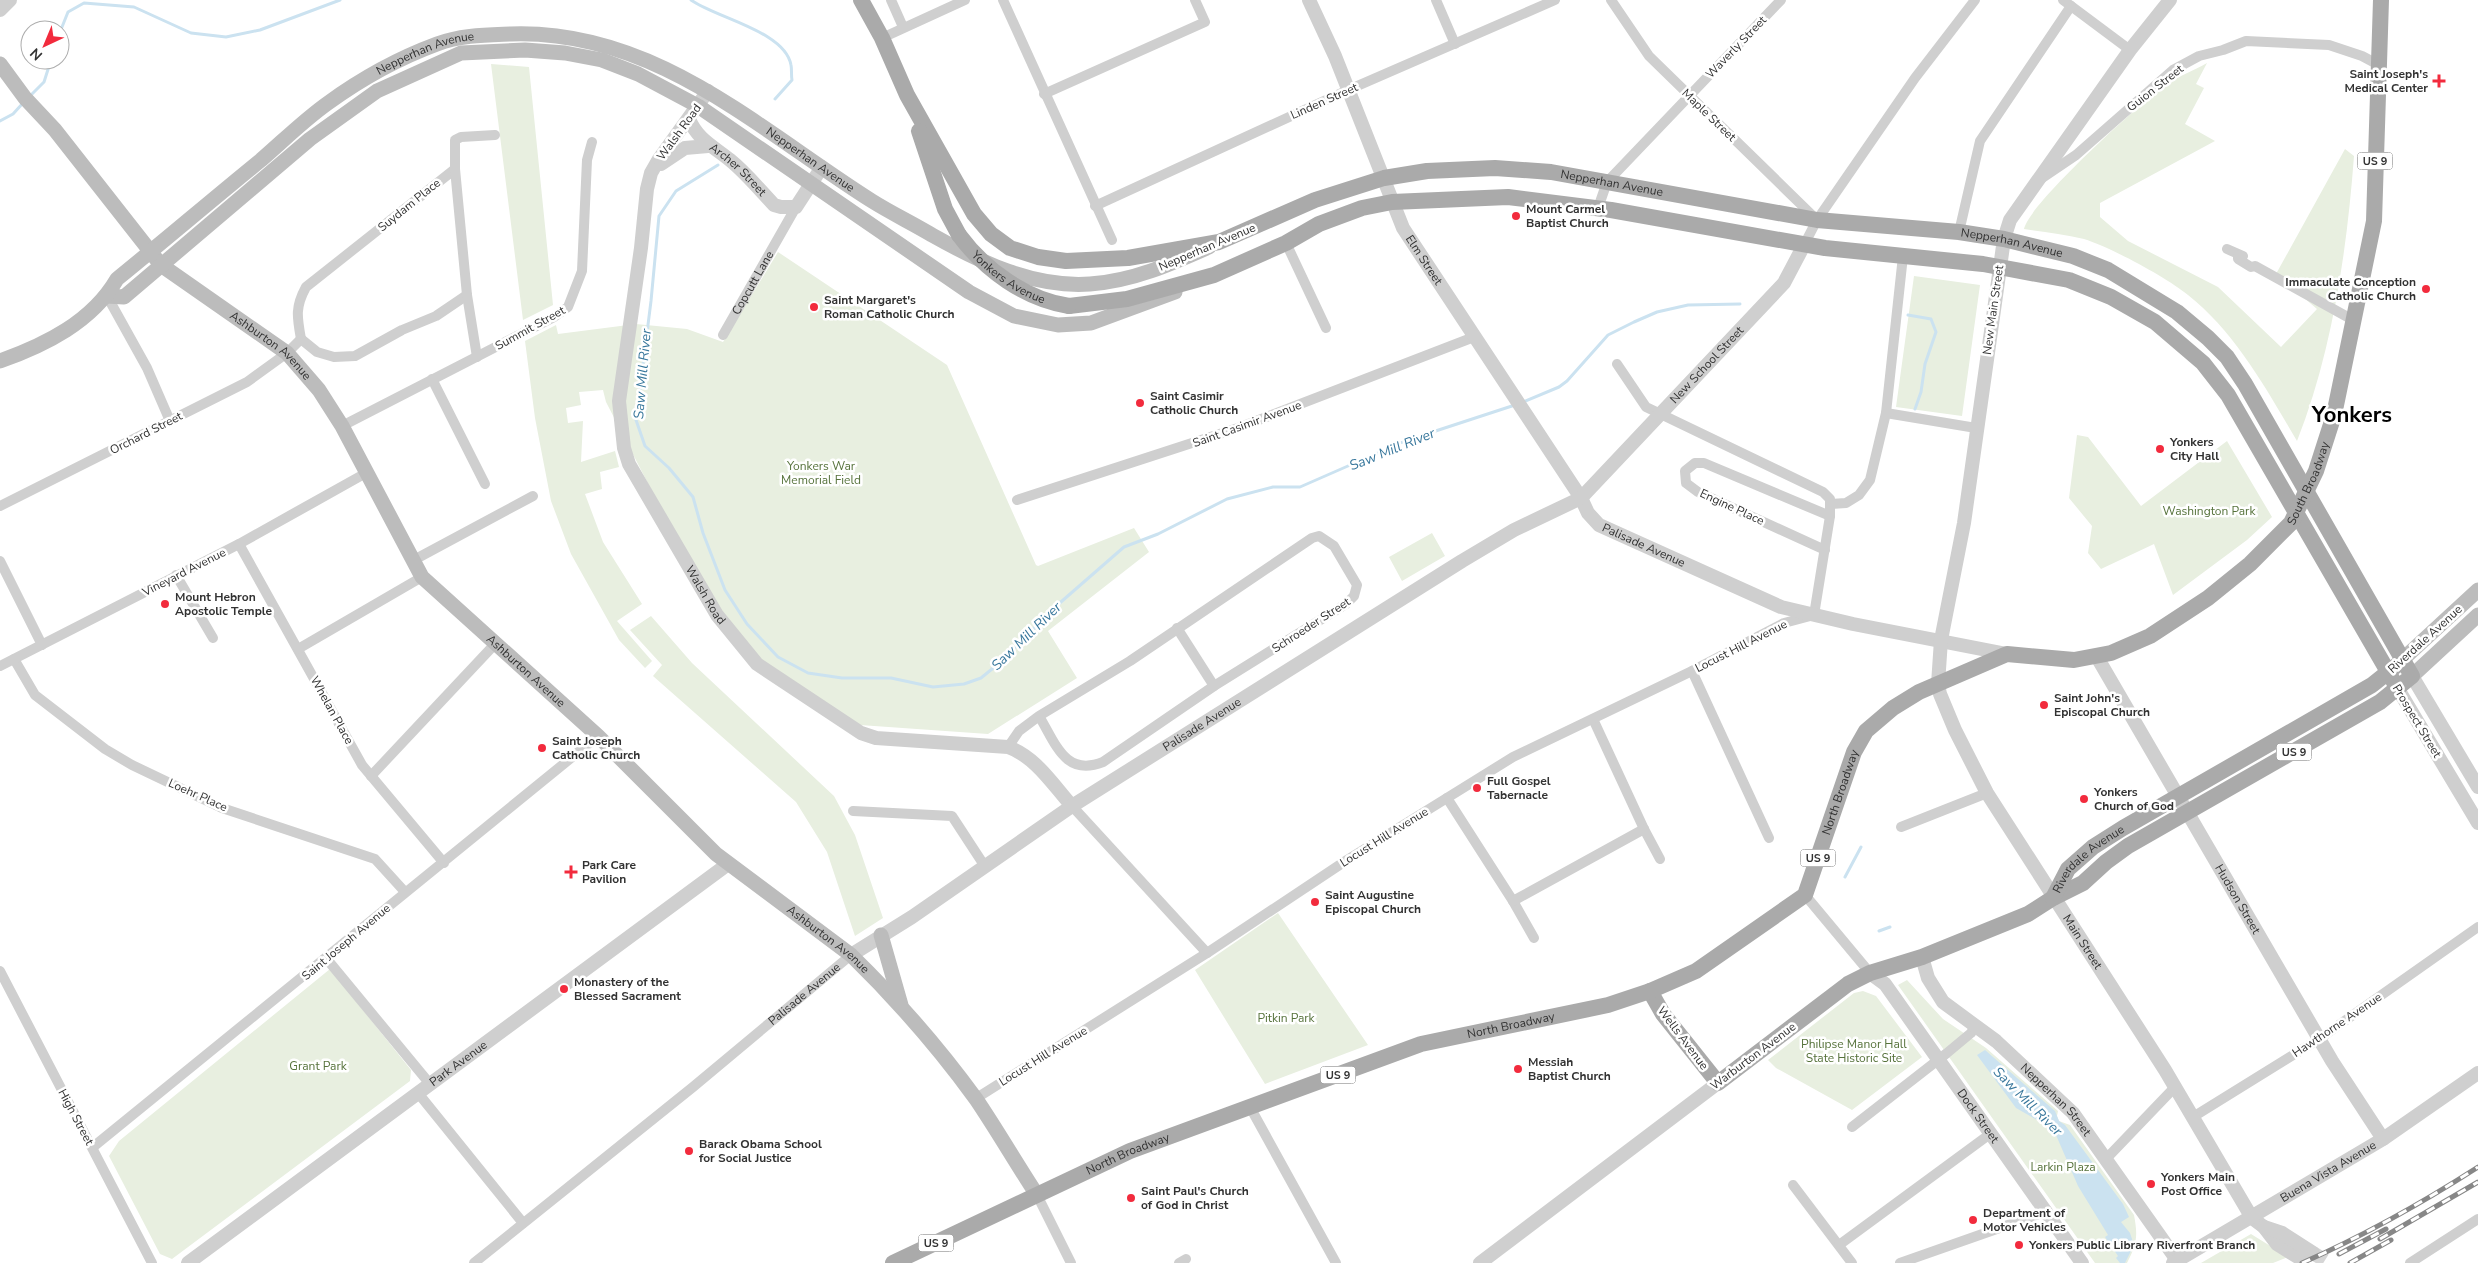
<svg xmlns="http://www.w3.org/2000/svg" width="2478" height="1263" viewBox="0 0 2478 1263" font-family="'Nunito Sans',sans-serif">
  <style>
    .green { fill: #e8efe0 }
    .water { fill: #cbe2f0 }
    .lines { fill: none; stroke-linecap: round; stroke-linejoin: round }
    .stream { stroke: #cbe2f0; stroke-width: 3 }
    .tertiary-tunnel { stroke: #d6d6d6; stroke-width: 14; stroke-dasharray: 14 7; stroke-linecap: butt }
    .minor { stroke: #cfcfcf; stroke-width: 10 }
    .tertiary { stroke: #cfcfcf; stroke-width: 14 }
    .secondary { stroke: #bcbcbc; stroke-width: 15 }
    .primary { stroke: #aaa; stroke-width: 16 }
    .rail-casing { stroke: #878787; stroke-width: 5 }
    .rail { stroke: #fff; stroke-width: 3; stroke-dasharray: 9; stroke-linecap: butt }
    .primary-bridge { stroke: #aaa; stroke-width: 16 }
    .poi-dot { fill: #f22b3d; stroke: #fff; stroke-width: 2 }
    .labels { text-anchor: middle; stroke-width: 5; stroke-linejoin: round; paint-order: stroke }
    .shield { fill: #fff; stroke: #707070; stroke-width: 1 }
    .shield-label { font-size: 11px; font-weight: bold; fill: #323232 }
    .street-label { font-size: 12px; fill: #323232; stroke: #fff }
    .poi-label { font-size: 12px; font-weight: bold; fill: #323232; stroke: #fff; text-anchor: start }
    .park-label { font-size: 12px; fill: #56723b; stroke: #fff }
    .water-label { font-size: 14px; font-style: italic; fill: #38779c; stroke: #fff }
    .town-label { font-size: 22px; font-weight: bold; fill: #000; stroke: #fff }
  </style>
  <rect width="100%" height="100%" fill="#fff"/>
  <path class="green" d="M2207,63L2196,84L2204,88L2185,124L2215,141L2100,203V217L2128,241L2218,287L2281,347L2317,309L2276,274L2345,149L2354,156C2347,250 2332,353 2297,441C2267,390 2235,332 2188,295C2166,277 2110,247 2084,239C2064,234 2044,232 2024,229C2029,204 2137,106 2163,87C2176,77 2193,71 2207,63Z
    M491,64L529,67L553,305L523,320Z
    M778,252L947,365L1036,565L1038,566L1134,528L1149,552L1048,631L1077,678L988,734L860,725L759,662L714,605L656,499L606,402L603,390L579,392L581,405L566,408L568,423L583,421L581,462L615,451L619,467L600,472L602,489L585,494L603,542L642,604L617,621L652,661L645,668L619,640L571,554L551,501L535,418L525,341L556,325L558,334L636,324L687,329L723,342Z
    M1914,276L1980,285L1962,416L1896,407Z
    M2077,435L2088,437L2141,506L2227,441L2272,517L2247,540L2173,595L2154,544L2101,569L2088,553L2092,526L2069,498Z
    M1432,533L1445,556L1402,581L1389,557Z
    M651,616L692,663L834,796L855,835L883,918L855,936L827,852L796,802L653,676L662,665L630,630Z
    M1278,913L1368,1045L1265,1084L1195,970Z
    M330,969L411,1070L410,1081L172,1259L160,1254L109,1156L119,1141Z
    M1907,980L1943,1019L1986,1048L2058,1111L2057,1116L2059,1121L2070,1125L2134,1215C2138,1236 2137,1244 2127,1263H2095L1898,985Z
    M1863,991L1876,996L1922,1057L1852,1110L1776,1068L1768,1060L1854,993Z
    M2251,1234L2288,1257L2273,1263H2201Z"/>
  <path class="water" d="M1985,1050L2055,1111L2059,1121L2065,1125L2123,1204L2129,1217L2121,1222L2130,1233L2134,1245L2125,1263H2120L2116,1258L2118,1256L2105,1237L2108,1235L2078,1186L2056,1135L2037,1120L2016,1108L1977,1055Z"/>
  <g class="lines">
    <path class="stream" d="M691,0C716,18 785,31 791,65C792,70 791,75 792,80L775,99
      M60,32L68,12L84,3L134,7L191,33L226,37L260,30L340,0
      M29,97L44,82L51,60
      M0,121L13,114L23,103
      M718,165L676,191L659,216L651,301L636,420L645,446L669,468L693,497L703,533L725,590L747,624L778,657L808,673L842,678H891L933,687L964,684L981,678L1003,660L1054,608L1124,547L1158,534L1227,499L1273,487H1300L1405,441L1515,405
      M1908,315L1931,319L1936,332L1925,364L1921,392L1915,409
      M1523,402L1559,387L1567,381L1608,335L1634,322L1657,312L1688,305L1740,304
      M1845,877L1861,847
      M1879,931L1890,927"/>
    <path class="tertiary-tunnel" d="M2313,1253L2329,1263"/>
    <g class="minor">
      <path d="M891,0L903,27"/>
      <path d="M1003,0L1112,240"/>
      <path d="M1436,0L1455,44"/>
      <path d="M1611,0L1649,56L1815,218"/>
      <path d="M2063,0L2130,50"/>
      <path d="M882,38L965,0"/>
      <path d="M1044,94L1205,22L1195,0"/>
      <path d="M2042,178L2076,155L2173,70L2199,56L2223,50L2246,41L2329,45L2362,56L2377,64"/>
      <path d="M1095,206L1348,90L1555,0"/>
      <path d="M1598,208L1607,182L1781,0"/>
      <path d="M1959,232L1980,141L2071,6"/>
      <path d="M1286,243L1326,328"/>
      <path d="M1804,245L1817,220L1915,78L1975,0"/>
      <path d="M2227,249L2243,256"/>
      <path d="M2238,255V259L2251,267L2255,266L2353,320"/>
      <path d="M107,296L147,368L170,421"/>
      <path id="s1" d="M723,335L796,207"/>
      <path d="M301,339C297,317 295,307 306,287L455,169"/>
      <path d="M301,339L317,352L334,357L355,356L402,330L436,316L467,295"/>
      <path d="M477,357L467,295L455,169V140L461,137L495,135"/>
      <path d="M432,379L485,484"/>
      <path d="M1886,413L1976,428"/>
      <path d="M342,426L554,317L568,307L582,271L587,160L592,142"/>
      <path d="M1017,500L1238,428L1474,337"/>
      <path d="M1831,504L1846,503L1859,495L1870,480L1886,413L1903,256"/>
      <path d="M0,506L247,382L287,353L301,339"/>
      <path d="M239,544L362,765L444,863"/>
      <path d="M1825,550L1698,492L1686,483L1685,471L1695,463H1704L1830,516"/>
      <path d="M0,561L42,645"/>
      <path d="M412,561L533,496"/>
      <path d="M176,575L213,638"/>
      <path d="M1177,628L1214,686"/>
      <path d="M298,649L422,577"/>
      <path d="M14,659L35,695L105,749L132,765L222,808L375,859L405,892"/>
      <path d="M0,666L239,544L366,473"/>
      <path d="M1692,671L1769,838"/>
      <path d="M1593,719L1644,829L1660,859"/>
      <path d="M1008,747L1019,731L1039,716L1130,661L1312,538L1319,536L1334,546L1357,585L1354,596L1346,604L1214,686L1103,762C1065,777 1056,744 1039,716"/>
      <path d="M371,776L495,644"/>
      <path d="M1447,798L1513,901L1534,938"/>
      <path d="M1072,806L1207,953"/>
      <path d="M853,811L952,816L984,865"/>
      <path d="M1901,827L1987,793"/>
      <path d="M1805,895L1870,973"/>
      <path d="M1513,901L1644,829"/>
      <path d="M326,958L430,1084"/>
      <path d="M0,971L152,1263"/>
      <path d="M418,1093L523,1223"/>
      <path d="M975,1099L1207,953L1347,860L1513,757L1692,671L1784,623L1814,615L1830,516V499L1823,492L1646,407L1617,364"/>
      <path d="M1250,1107L1336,1263"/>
      <path d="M2193,1117L2319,1039L2478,927"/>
      <path d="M1852,1127L1947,1053L1971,1033L1976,1025"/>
      <path d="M93,1147L598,736"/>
      <path d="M2105,1160L2175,1087"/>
      <path d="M1793,1185L1852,1263"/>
      <path d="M1037,1195L1071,1263"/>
      <path d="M1839,1245L1990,1134"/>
      <path id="s2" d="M474,1263L693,1087L851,955"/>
      <path d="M1179,1263L1186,1259"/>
      <path d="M1900,1263L2045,1212"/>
      <path d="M2410,1263L2478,1219"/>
    </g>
    <g class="tertiary">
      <path id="s3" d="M1309,0L1335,56L1403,228L1581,498L1588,513L1599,525L1781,607L1853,624L2007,654"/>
      <path id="s4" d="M2170,0L2130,50L2010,220L2004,239L1964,523L1941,640L1938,684L1940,694L1955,730L1987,793L2165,1070L2252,1218L2264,1227L2277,1244L2301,1259"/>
      <path d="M0,10L10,0"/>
      <path id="s5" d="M708,91L659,159L651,173L647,189L641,248L619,401L624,448L629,464L717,615L757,664L861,733L876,738L1008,747C1036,757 1053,785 1072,806"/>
      <path id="s6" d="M689,119C698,140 713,146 730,160C746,173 760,190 774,205L781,207H796L822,167"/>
      <path d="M661,164L685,148L708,146"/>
      <path id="s7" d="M2097,657L2332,1061L2383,1139"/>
      <path d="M2412,676L2478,787"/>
      <path d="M2398,689L2478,823"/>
      <path id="s8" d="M851,955L912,917L1072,806L1462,561L1514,530L1581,498L1784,283L1804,245"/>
      <path id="s9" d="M1922,957L1928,978L1943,1002L1996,1041L2073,1113L2177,1260"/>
      <path id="s10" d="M1870,973L1885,984L2082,1263"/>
      <path d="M2264,1227L2282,1233L2313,1253"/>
      <path id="s11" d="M188,1263L728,864"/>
      <path d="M1480,1263L1718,1083"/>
      <path id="s12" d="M2173,1263L2383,1139L2478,1073"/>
    </g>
    <g class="secondary">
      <path id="s13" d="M0,64L25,98L55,130L161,265L287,353L319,390L342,426L422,577L598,736L716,854L851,955C896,999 939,1048 976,1099C997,1130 1016,1163 1037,1195"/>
      <path d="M107,296L124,297L310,139L377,91L461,53L525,50L565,53L602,60L638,74L698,106L969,292L1014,316L1058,325L1091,323L1175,292"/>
      <path id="s14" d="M0,361C45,345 92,322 117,279C165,240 213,199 261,160C283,141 304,120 328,103C361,79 399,58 437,44C461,35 486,35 511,34C654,29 758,129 872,201C891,213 912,223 932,235C980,262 1033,288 1090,284C1133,281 1171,264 1209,247"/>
      <path d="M2402,660L2478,590"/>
      <path d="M2412,676L2478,615"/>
      <path d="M881,935L901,1005"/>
    </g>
    <g class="primary">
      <path id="s15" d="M861,0L882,38L907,95L974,214L991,234L1010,248L1038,257L1066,261L1128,258L1219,242L1315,200L1384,178L1427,171L1495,168L1551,172L1817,220L1959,232L2004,239L2073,256L2108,270L2177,312L2208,338L2227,357L2245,384L2412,676L2380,702L2128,846L2106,862L2083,883L2053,898L2028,914L1922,957L1870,973L1848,984L1718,1083L1663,1014L1650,991"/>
      <path d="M919,131L945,209L959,235"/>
      <path d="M1069,306L1127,299L1214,275L1286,243L1319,224L1362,208L1392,202L1508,197L1611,210L1825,248L1983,264L2069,280L2111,297L2155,322L2203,363L2228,395L2398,689"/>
      <path id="s16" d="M2053,898L2068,869L2093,847L2123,828L2372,685L2397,665"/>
      <path id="s17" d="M893,1263L1130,1151L1421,1044L1608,1005L1650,991L1696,971L1805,895L1854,752L1866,731L1893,708L1919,692L2007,654L2074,660L2111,653L2150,636L2208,598L2250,564L2291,523L2316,471L2334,415L2374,221L2381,0"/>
    </g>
    <g class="rail-casing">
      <path id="rail" d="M2380,1239L2478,1182
        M2339,1254L2386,1229
        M2302,1263C2363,1236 2422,1203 2478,1167
        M2350,1263L2391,1240"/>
    </g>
    <use href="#rail" class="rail"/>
    <path class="primary-bridge" id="s18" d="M959,235C985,270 1025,299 1069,306"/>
  </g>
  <g class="poi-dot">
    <path d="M2436.5 73.5h5v5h5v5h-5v5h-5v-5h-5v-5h5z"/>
    <circle cx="1516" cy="216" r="5"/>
    <circle cx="2426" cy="289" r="5"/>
    <circle cx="814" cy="307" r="5"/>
    <circle cx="1140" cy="403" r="5"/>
    <circle cx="2160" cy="449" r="5"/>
    <circle cx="165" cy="604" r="5"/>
    <circle cx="2044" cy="705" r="5"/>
    <circle cx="542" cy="748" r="5"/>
    <circle cx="1477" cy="788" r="5"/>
    <circle cx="2084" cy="799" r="5"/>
    <path d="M568.5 864.5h5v5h5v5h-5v5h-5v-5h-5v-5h5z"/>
    <circle cx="1315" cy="902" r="5"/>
    <circle cx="564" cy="989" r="5"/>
    <circle cx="1518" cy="1069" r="5"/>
    <circle cx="689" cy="1151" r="5"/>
    <circle cx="2151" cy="1184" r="5"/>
    <circle cx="1131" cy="1198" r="5"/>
    <circle cx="1973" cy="1220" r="5"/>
    <circle cx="2019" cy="1245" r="5"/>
  </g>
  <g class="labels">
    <g class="shield">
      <rect x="2357.5" y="152.5" width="35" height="17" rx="4"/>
      <rect x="2276.5" y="743.5" width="35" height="17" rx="4"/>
      <rect x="1800.5" y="849.5" width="35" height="17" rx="4"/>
      <rect x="1320.5" y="1066.5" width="35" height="17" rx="4"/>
      <rect x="918.5" y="1234.5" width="35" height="17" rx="4"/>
    </g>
    <g class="shield-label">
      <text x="2375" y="165">US 9</text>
      <text x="2294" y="756">US 9</text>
      <text x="1818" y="862">US 9</text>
      <text x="1338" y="1079">US 9</text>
      <text x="936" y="1247">US 9</text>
    </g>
    <g class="street-label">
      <text transform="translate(1736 47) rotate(-46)" y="4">Waverly Street</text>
      <text dy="4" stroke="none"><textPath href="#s14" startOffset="531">Nepperhan Avenue</textPath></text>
      <text transform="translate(2155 88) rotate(-38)" y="4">Guion Street</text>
      <text transform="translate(1324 101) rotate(-24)" y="4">Linden Street</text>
      <text transform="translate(1709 115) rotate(44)" y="4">Maple Street</text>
      <text transform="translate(679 132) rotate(-54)" y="4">Walsh Road</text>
      <text dy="4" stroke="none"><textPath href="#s14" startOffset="951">Nepperhan Avenue</textPath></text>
      <text dy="4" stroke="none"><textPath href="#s6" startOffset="71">Archer Street</textPath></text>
      <text dy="4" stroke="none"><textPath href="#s15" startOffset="911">Nepperhan Avenue</textPath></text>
      <text transform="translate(409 205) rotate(-39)" y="4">Suydam Place</text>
      <text dy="4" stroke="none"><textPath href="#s15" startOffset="1316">Nepperhan Avenue</textPath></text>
      <text transform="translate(1207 247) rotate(-23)" y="4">Nepperhan Avenue</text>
      <text dy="4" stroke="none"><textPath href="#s3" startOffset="285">Elm Street</textPath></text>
      <text dy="4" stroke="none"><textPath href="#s18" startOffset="66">Yonkers Avenue</textPath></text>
      <text dy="4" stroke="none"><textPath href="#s1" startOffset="60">Copcutt Lane</textPath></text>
      <text transform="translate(1993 310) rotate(-82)" y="4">New Main Street</text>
      <text transform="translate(530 328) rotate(-29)" y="4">Summit Street</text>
      <text dy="4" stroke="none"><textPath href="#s13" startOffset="394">Ashburton Avenue</textPath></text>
      <text dy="4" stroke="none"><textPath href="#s8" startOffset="1045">New School Street</textPath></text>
      <text transform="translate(1247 424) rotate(-20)" y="4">Saint Casimir Avenue</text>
      <text transform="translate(146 433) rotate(-27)" y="4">Orchard Street</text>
      <text dy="4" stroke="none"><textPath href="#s17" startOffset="1700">South Broadway</textPath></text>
      <text transform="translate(1732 507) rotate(25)" y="4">Engine Place</text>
      <text dy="4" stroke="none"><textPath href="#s3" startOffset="652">Palisade Avenue</textPath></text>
      <text transform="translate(184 572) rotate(-27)" y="4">Vineyard Avenue</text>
      <text dy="4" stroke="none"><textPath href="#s5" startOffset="546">Walsh Road</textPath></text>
      <text transform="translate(1311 625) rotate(-33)" y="4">Schroeder Street</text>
      <text transform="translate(2425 639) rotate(-42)" y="4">Riverdale Avenue</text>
      <text transform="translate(1741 646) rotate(-27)" y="4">Locust Hill Avenue</text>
      <text dy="4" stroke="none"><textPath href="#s13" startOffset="814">Ashburton Avenue</textPath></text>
      <text transform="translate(332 710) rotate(61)" y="4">Whelan Place</text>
      <text transform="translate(2417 721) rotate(59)" y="4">Prospect Street</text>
      <text dy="4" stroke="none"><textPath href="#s8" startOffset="420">Palisade Avenue</textPath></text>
      <text dy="4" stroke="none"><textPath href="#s17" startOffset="1099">North Broadway</textPath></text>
      <text transform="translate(198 795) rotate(24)" y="4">Loehr Place</text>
      <text transform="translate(1384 837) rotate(-32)" y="4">Locust Hill Avenue</text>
      <text dy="4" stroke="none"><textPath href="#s16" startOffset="54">Riverdale Avenue</textPath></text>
      <text dy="4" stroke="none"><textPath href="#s7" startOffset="280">Hudson Street</textPath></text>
      <text dy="4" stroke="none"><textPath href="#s13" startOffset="1219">Ashburton Avenue</textPath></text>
      <text transform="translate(346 942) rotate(-40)" y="4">Saint Joseph Avenue</text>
      <text dy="4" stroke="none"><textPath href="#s4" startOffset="1039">Main Street</textPath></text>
      <text dy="4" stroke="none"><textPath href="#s2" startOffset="426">Palisade Avenue</textPath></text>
      <text dy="4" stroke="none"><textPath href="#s17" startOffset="664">North Broadway</textPath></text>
      <text transform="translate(2337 1025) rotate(-34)" y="4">Hawthorne Avenue</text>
      <text transform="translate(1683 1038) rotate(53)" y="4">Wells Avenue</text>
      <text transform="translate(1043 1056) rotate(-32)" y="4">Locust Hill Avenue</text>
      <text transform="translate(1753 1056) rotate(-37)" y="4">Warburton Avenue</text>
      <text dy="4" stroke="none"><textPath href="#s11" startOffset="336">Park Avenue</textPath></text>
      <text dy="4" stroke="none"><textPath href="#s9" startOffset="200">Nepperhan Street</textPath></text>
      <text dy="4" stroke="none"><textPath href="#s10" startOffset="180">Dock Street</textPath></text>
      <text transform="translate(76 1117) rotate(62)" y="4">High Street</text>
      <text dy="4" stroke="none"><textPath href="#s17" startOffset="259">North Broadway</textPath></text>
      <text dy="4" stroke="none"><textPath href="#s12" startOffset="180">Buena Vista Avenue</textPath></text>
    </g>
    <g class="poi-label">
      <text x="2428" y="78" text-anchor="end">Saint Joseph's<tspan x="2428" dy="14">Medical Center</tspan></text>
      <text x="1526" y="213">Mount Carmel<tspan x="1526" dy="14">Baptist Church</tspan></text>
      <text x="2416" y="286" text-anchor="end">Immaculate Conception<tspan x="2416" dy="14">Catholic Church</tspan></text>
      <text x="824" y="304">Saint Margaret's<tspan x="824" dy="14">Roman Catholic Church</tspan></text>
      <text x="1150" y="400">Saint Casimir<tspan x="1150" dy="14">Catholic Church</tspan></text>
      <text x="2170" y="446">Yonkers<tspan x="2170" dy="14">City Hall</tspan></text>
      <text x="175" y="601">Mount Hebron<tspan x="175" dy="14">Apostolic Temple</tspan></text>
      <text x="2054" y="702">Saint John's<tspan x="2054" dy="14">Episcopal Church</tspan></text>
      <text x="552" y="745">Saint Joseph<tspan x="552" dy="14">Catholic Church</tspan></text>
      <text x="1487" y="785">Full Gospel<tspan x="1487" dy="14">Tabernacle</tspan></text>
      <text x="2094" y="796">Yonkers<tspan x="2094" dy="14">Church of God</tspan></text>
      <text x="582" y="869">Park Care<tspan x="582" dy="14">Pavilion</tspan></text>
      <text x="1325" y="899">Saint Augustine<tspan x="1325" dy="14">Episcopal Church</tspan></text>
      <text x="574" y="986">Monastery of the<tspan x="574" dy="14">Blessed Sacrament</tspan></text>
      <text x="1528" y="1066">Messiah<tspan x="1528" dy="14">Baptist Church</tspan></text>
      <text x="699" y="1148">Barack Obama School<tspan x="699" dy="14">for Social Justice</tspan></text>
      <text x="2161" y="1181">Yonkers Main<tspan x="2161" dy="14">Post Office</tspan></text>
      <text x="1141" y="1195">Saint Paul's Church<tspan x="1141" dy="14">of God in Christ</tspan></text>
      <text x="1983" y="1217">Department of<tspan x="1983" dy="14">Motor Vehicles</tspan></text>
      <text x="2029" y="1249">Yonkers Public Library Riverfront Branch</text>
    </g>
    <g class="park-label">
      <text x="821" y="470">Yonkers War<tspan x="821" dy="14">Memorial Field</tspan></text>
      <text x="2209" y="515">Washington Park</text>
      <text x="1286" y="1022">Pitkin Park</text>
      <text x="1854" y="1048">Philipse Manor Hall<tspan x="1854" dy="14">State Historic Site</tspan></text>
      <text x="318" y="1070">Grant Park</text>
      <text x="2063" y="1171">Larkin Plaza</text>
    </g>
    <g class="water-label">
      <text transform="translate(642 374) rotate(-85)" y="5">Saw Mill River</text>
      <text transform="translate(1392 449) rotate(-22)" y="5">Saw Mill River</text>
      <text transform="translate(1026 636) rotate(-44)" y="5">Saw Mill River</text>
      <text transform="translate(2028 1101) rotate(45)" y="5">Saw Mill River</text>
    </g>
    <g class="town-label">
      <text x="2352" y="422">Yonkers</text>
    </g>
  </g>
  <g transform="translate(45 45) rotate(224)"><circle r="24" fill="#ffffff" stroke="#adadad"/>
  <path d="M0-4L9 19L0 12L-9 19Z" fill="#f22b3d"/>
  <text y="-8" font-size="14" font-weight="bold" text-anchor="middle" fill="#323232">N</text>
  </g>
</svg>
